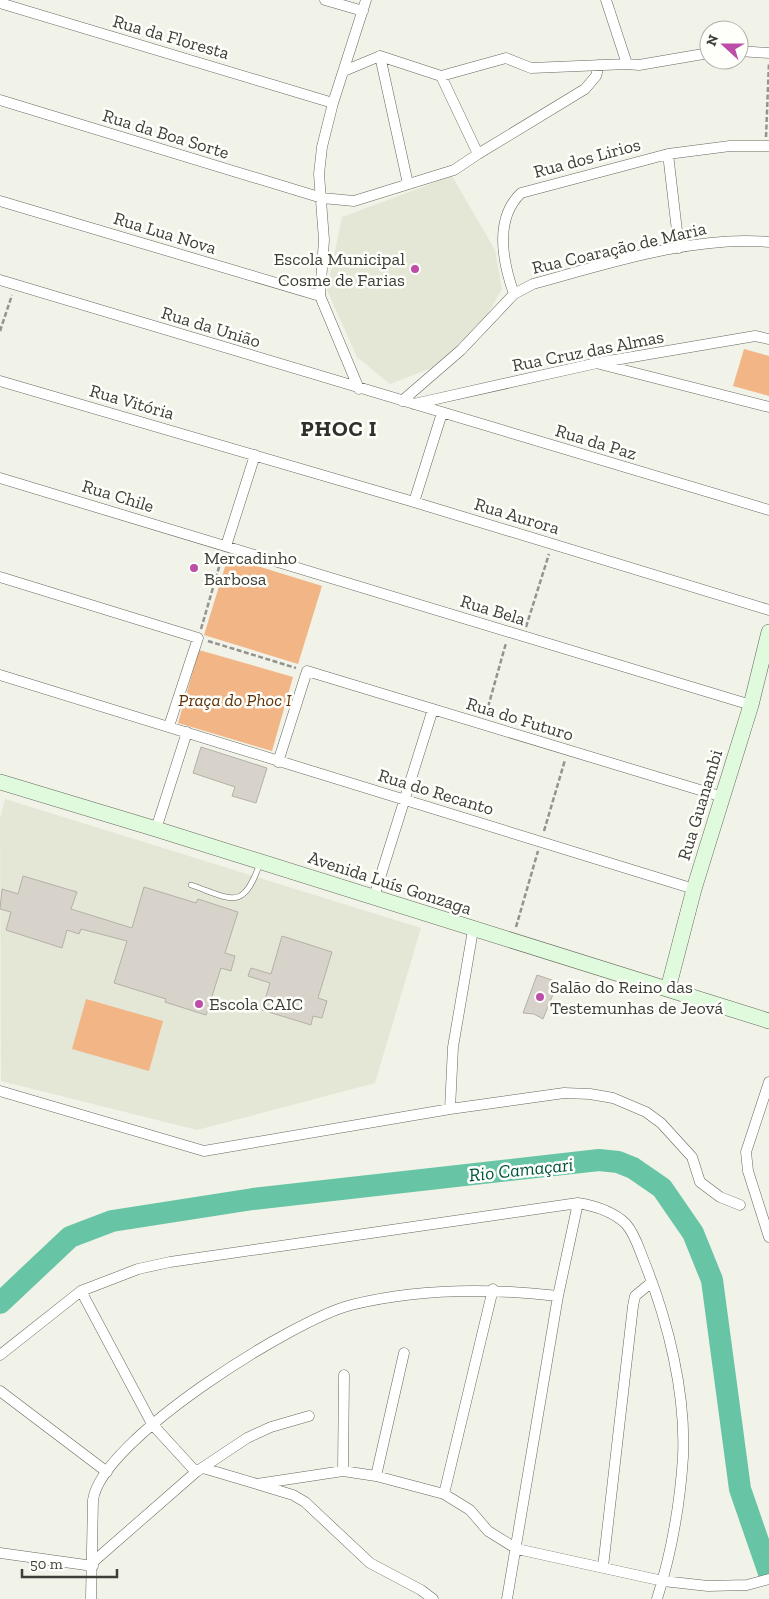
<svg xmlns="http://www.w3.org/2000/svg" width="769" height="1599" viewBox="0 0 769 1599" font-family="'Zilla Slab',serif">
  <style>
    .built { fill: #e5e7d6 }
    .green { fill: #f2b586 }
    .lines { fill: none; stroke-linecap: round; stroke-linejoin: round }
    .river { stroke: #67c5a6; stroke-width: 22 }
    .building { fill: #d7d3ca; stroke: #b5b0a7 }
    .lane-casing { stroke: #66685f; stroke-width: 6 }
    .street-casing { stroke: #66685f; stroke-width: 11 }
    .secondary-casing { stroke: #66685f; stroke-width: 16 }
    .path { stroke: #93948d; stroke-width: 2.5; stroke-dasharray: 5 2.5; stroke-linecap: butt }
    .lane { stroke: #fff; stroke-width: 5 }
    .street { stroke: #fff; stroke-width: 10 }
    .secondary { stroke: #dffadc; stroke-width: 15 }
    .poi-dot { fill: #be4da9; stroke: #fefffb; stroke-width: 2 }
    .labels { text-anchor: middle; stroke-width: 5; stroke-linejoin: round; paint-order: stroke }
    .street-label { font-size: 18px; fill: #3d3d39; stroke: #fefffb }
    .poi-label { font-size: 18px; fill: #3d3d39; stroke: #fefffb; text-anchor: start }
    .park-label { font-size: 18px; font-style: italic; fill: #5e330b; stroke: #fefffb }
    .water-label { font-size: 19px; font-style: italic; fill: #00543f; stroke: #fefffb }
    .district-label { font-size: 22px; font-weight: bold; letter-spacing: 1px; fill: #2f3029; stroke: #fefffb }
  </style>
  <rect width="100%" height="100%" fill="#f1f2e8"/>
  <path class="built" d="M452,176L495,250L502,289L487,315L439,365L390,384L357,357L327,290L342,217Z
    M5,799L421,928L375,1083L197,1130L1,1081L0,818Z"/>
  <path class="green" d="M744,349L769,356V396L733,386Z
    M228,557L322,586L298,664L204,635Z
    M199,650L293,677L272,751L178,723Z
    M86,999L163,1021L149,1071L72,1049Z"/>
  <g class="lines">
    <path class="river" d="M0,1303L70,1237L112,1221L253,1199L599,1160L618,1162L633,1168L662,1188L693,1233L712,1280L740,1489L769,1573"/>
  </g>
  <path class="building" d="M201,747L267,768L256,803L232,796L235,787L193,773Z
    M23,876L77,892L71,909L132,928L144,887L196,903L198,899L238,912L225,953L235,956L231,971L221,968L206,1015L165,1002L166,999L114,983L127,941L81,929L79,934L67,930L62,948L6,930L11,912L0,909L2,889L18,894Z
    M282,936L332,952L318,998L327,1001L322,1018L313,1016L311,1025L262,1010L270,983L248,976L251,968L271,974Z
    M537,975L558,982L543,1019L534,1014L523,1013Z"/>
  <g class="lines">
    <g class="lane-casing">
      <path id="lane" d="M191,885C232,899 243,912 260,863"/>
    </g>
    <g class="street-casing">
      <path id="street" d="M325,0L363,11
        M606,0L627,64L639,65L709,53
        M0,3L333,103
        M739,51L769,53
        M380,56L408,184
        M344,71L380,56L441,76L478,154L585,89L596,76L599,65
        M441,76L506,58L531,68L627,64
        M0,100L322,198L354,201L454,170L478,154
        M668,154L679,248
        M0,201L320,296
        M0,280L769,510
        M514,294C503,263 494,219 521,193L668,154L730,146H769
        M600,364L769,407
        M0,381L414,502L769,610
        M359,389L320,296L324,240L319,174L322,147L333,103L366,0
        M402,401L461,350L514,294L533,284C606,264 694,235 769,242
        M414,404L597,363L755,336L769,339
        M0,478L751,705
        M414,502L442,413
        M226,546L255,455
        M0,577L198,638L169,726
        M0,675L694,889
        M278,762L307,671L723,797
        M156,829L187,732
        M374,897L433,709
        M769,1082L746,1152L748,1171L769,1237
        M0,1091L204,1151L450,1109L564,1093L590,1094L613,1098L646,1112L661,1123L692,1157L700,1182L720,1197L740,1205
        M450,1109L453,1047L473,930
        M81,1291L152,1424L196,1472
        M0,1355L81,1291L138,1269L170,1262L578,1203C596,1206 613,1211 626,1224C635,1234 639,1249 644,1261C668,1321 686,1393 683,1457C680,1504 671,1554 657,1599
        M0,1391L107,1472
        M203,1468L257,1484L343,1471L376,1476L444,1494L470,1510L488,1531L517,1549L663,1581L708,1586L747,1585L769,1579
        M343,1471L344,1375
        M376,1476L404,1353
        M260,1485L293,1495L305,1502L370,1563L421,1590L433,1599
        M444,1494L493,1289
        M0,1553L93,1566
        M93,1562L196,1472L247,1438L271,1427L309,1416
        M603,1567L633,1306L635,1296L652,1282
        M91,1599L93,1500C101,1440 293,1320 351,1305C419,1288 488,1288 558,1296
        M507,1599L558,1296L578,1203"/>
    </g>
    <g class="secondary-casing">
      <path id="secondary" d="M0,782L156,829L769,1021
        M668,989L694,889L751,705L769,632"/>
    </g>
    <path class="path" d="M766,137L769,62
      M0,331L12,295
      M526,627L549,554
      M201,629L222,557
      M208,641L296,668
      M486,714L506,643
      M544,831L565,760
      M516,927L538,851"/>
    <use href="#lane" class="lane"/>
    <use href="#street" class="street"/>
    <use href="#secondary" class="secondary"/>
  </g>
  <g class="poi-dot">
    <circle cx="415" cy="269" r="5"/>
    <circle cx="194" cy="568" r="5"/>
    <circle cx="540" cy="997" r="5"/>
    <circle cx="199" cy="1004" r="5"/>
  </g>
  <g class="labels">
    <g class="street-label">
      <text transform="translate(171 37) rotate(16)" y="6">Rua da Floresta</text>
      <text transform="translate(166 134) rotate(17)" y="6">Rua da Boa Sorte</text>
      <text transform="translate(587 158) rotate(-15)" y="6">Rua dos Lirios</text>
      <text transform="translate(165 233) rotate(17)" y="6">Rua Lua Nova</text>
      <text transform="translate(619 248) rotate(-13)" y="6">Rua Coaração de Maria</text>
      <text transform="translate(211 327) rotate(17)" y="6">Rua da União</text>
      <text transform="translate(588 351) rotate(-11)" y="6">Rua Cruz das Almas</text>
      <text transform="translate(132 402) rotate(16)" y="6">Rua Vitória</text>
      <text transform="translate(596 442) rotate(17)" y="6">Rua da Paz</text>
      <text transform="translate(118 496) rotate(17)" y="6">Rua Chile</text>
      <text transform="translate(517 516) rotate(17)" y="6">Rua Aurora</text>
      <text transform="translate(493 610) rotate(17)" y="6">Rua Bela</text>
      <text transform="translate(520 719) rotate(17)" y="6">Rua do Futuro</text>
      <text transform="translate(436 792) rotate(17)" y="6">Rua do Recanto</text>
      <text transform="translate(700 805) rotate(-73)" y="6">Rua Guanambi</text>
      <text transform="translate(390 883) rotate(18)" y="6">Avenida Luís Gonzaga</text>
    </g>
    <g class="poi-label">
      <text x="405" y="265" text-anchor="end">Escola Municipal<tspan x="405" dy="21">Cosme de Farias</tspan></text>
      <text x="204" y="564">Mercadinho<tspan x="204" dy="21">Barbosa</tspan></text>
      <text x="550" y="993">Salão do Reino das<tspan x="550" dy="21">Testemunhas de Jeová</tspan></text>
      <text x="209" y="1010">Escola CAIC</text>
    </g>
    <g class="park-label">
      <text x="235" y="706">Praça do Phoc I</text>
    </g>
    <g class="water-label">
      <text transform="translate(521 1169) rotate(-6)" y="7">Rio Camaçari</text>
    </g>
    <g class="district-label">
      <text x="339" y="436">PHOC I</text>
    </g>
  </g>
  <g transform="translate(724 45) rotate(291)"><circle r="24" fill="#fefffb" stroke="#b1b1ad"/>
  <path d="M0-4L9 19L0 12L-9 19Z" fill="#be4da9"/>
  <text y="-8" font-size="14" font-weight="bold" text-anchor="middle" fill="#3d3d39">N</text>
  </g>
  <path d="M22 1569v8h95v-8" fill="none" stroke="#3d3d39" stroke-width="2.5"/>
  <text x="30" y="1569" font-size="15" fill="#3d3d39" stroke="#fefffb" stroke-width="4" paint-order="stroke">50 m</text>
</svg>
